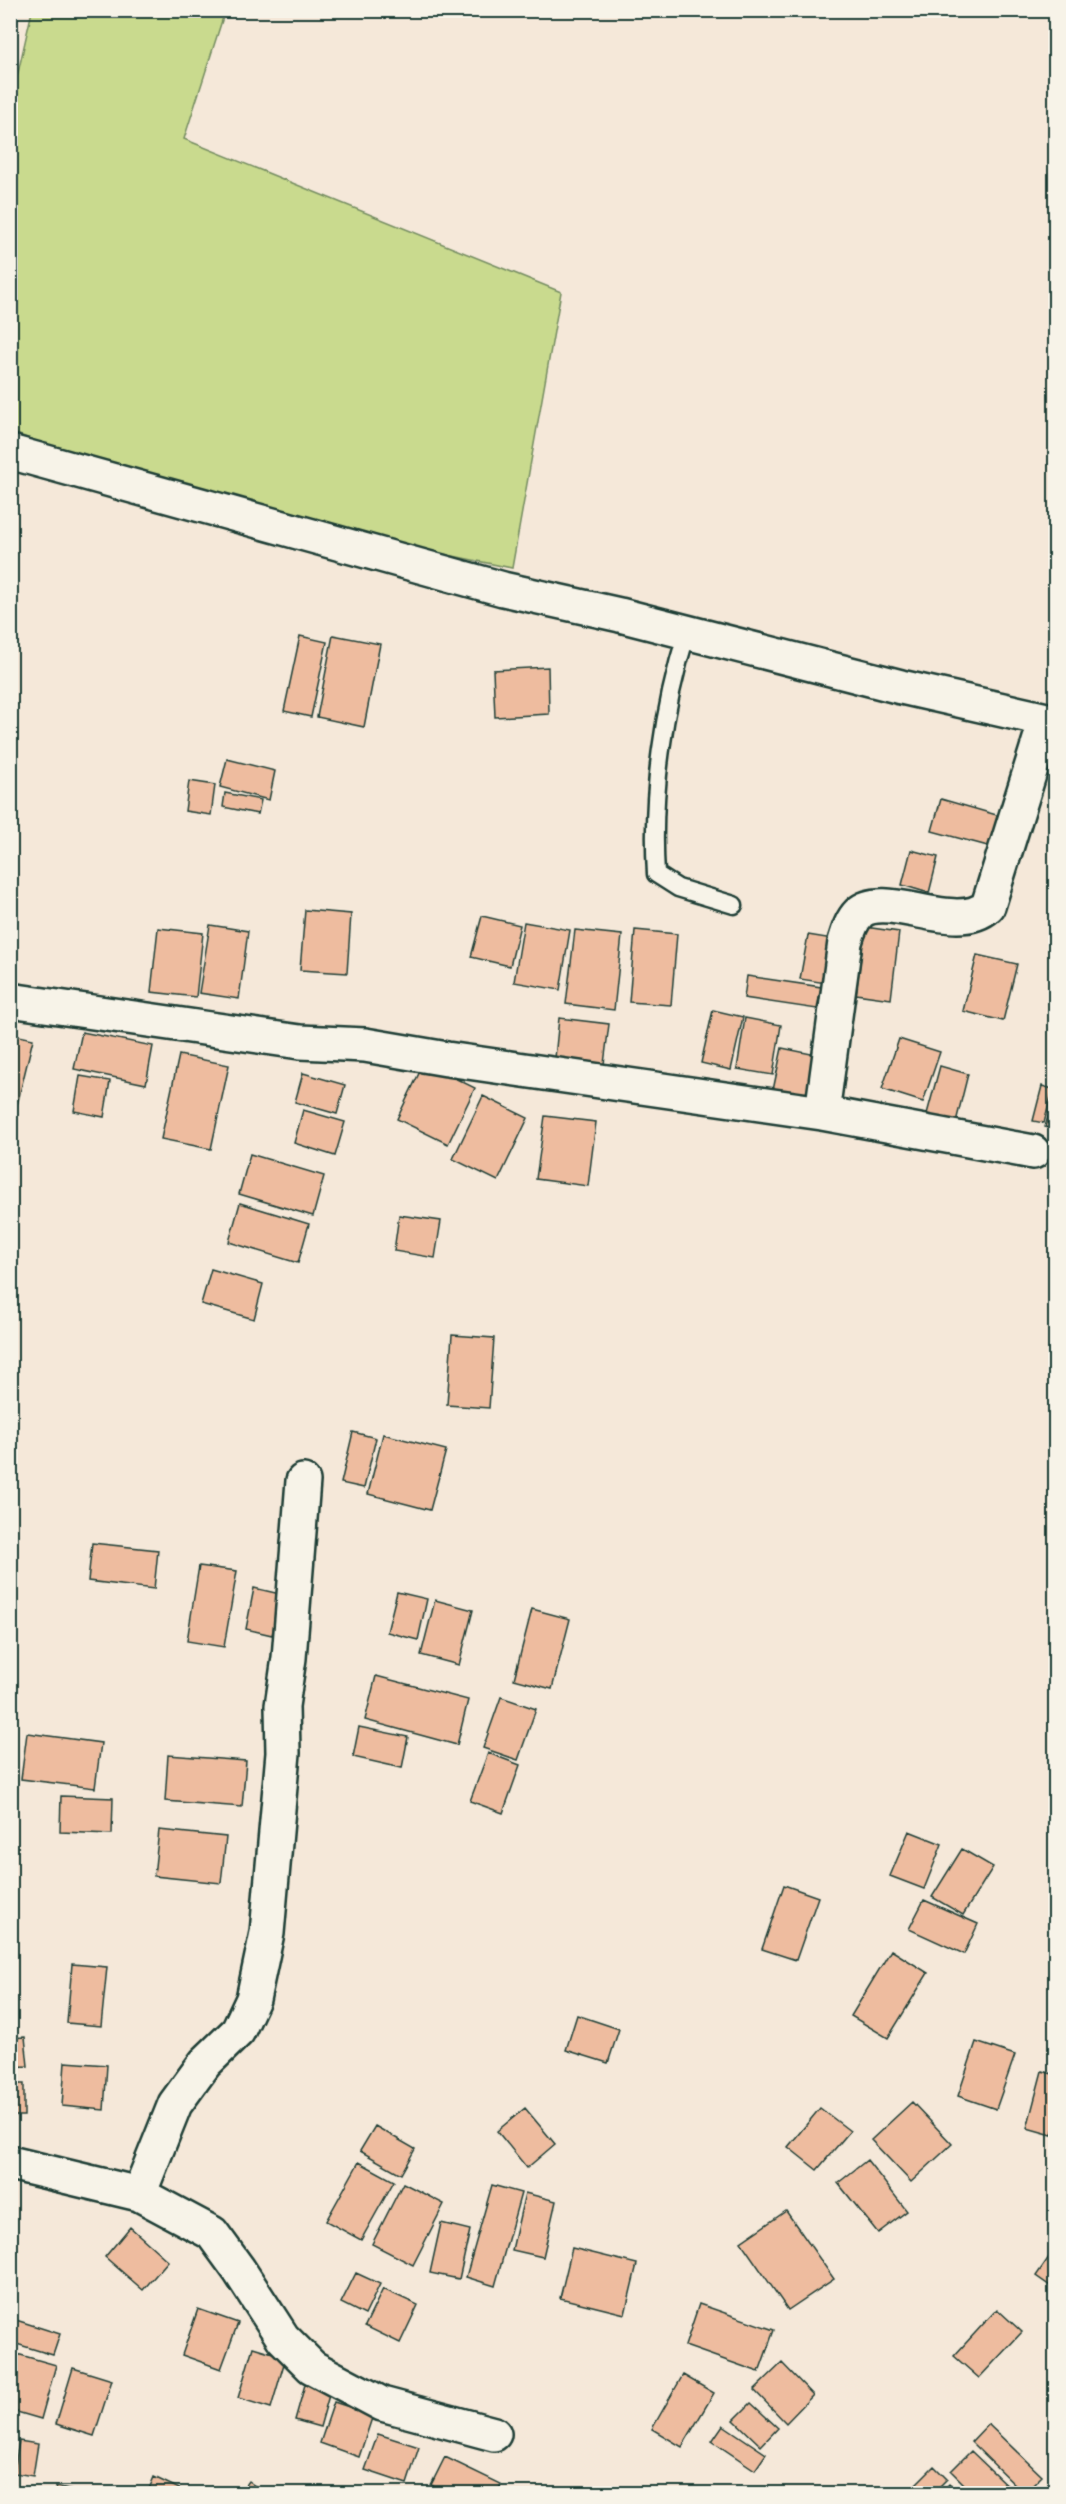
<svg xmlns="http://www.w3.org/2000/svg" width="1066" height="2504" viewBox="0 0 1066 2504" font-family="'Comic Neue',sans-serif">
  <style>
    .green { fill: #c9da8e; stroke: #748c61; stroke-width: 1.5 }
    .building { fill: #eebc9f; stroke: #1f3d34; stroke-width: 1.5 }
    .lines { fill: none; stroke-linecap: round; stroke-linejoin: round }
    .lane-casing { stroke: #1f3d34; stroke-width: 21 }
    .street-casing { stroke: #1f3d34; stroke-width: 38 }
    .lane { stroke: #f7f3e8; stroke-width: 16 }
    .street { stroke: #f7f3e8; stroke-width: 33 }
  </style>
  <rect width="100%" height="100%" fill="#f5e8d9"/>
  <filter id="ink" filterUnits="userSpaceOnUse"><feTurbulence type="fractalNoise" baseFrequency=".0167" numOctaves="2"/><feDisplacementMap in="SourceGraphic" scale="12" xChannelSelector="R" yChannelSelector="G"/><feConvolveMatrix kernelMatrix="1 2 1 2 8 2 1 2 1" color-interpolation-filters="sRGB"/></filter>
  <g filter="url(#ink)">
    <path class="green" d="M32,11H225L184,139L561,292L512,568L227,510L11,432L10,108Z"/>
    <path class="building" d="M333,635L380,644L364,727L317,717Z
      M300,636L327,642L311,717L284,711Z
      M548,667L549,714L495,717L493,670Z
      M227,759L275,771L269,800L220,787Z
      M189,781L215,785L211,815L185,811Z
      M225,793L261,800L258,814L223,807Z
      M941,799L1007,818L999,849L932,831Z
      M911,850L938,857L929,893L902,885Z
      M305,910L351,914L347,973L300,970Z
      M482,916L520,925L510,966L471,957Z
      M524,922L570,930L560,990L514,982Z
      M210,925L248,931L239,999L199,993Z
      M865,927L899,932L891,999L856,994Z
      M158,928L203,933L196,997L151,992Z
      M575,930L622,935L614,1010L566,1004Z
      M635,930L677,934L671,1005L629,1002Z
      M808,935L833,939L826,983L800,979Z
      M977,955L1017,964L1003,1021L963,1011Z
      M747,976L821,987L817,1009L744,998Z
      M713,1010L743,1017L731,1070L701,1063Z
      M559,1018L609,1024L604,1064L555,1058Z
      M745,1018L781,1025L773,1075L737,1069Z
      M82,1032L153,1046L146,1084L74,1069Z
      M10,1034L33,1039L10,1134Z
      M899,1039L940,1052L923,1102L882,1089Z
      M782,1048L826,1057L817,1104L772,1095Z
      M179,1055L229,1065L211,1149L161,1139Z
      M424,1063L475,1088L448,1144L397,1119Z
      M940,1066L968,1074L956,1122L927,1114Z
      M303,1073L345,1085L337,1114L295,1102Z
      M80,1076L110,1081L104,1117L74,1111Z
      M1042,1086L1053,1089L1044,1123L1033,1121Z
      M1056,1090V1130L1045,1127Z
      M483,1096L528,1118L498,1181L453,1159Z
      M303,1110L345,1122L335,1156L294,1143Z
      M545,1116L596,1122L588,1186L536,1179Z
      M250,1154L324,1176L313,1216L239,1194Z
      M240,1203L309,1224L298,1263L229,1242Z
      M399,1215L441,1221L435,1258L394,1251Z
      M211,1269L263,1284L254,1319L201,1304Z
      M452,1335L494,1338L489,1408L447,1405Z
      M353,1432L376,1438L364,1488L341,1483Z
      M383,1434L446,1450L430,1510L368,1494Z
      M92,1543L158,1550L154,1589L88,1581Z
      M199,1566L237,1571L224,1647L187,1641Z
      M254,1588L280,1594L272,1635L246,1629Z
      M397,1592L427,1599L418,1640L387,1632Z
      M435,1600L473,1610L459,1665L421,1655Z
      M532,1609L570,1619L552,1689L514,1679Z
      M376,1676L468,1700L457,1745L365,1720Z
      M501,1697L536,1709L518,1760L483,1748Z
      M359,1727L408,1737L402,1768L353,1757Z
      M27,1733L101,1743L95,1788L21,1779Z
      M488,1753L520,1765L503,1813L470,1801Z
      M168,1755L246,1761L242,1807L165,1801Z
      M61,1796L113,1798L112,1834L60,1832Z
      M159,1830L226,1837L221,1883L154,1876Z
      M909,1831L942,1844L924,1889L890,1876Z
      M962,1849L993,1867L963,1915L932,1897Z
      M784,1885L818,1897L796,1960L762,1949Z
      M924,1900L978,1924L964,1954L909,1929Z
      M891,1950L928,1973L888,2038L851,2016Z
      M72,1964L107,1967L101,2026L67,2023Z
      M577,2015L619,2029L608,2063L566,2050Z
      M25,2037L28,2066L10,2067V2038Z
      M976,2042L1015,2055L996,2109L958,2096Z
      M65,2062L107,2065L104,2110L62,2106Z
      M1042,2071L1056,2075V2120L1052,2135L1027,2128Z
      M10,2084H24V2116H10Z
      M912,2102L952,2144L911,2182L871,2140Z
      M525,2108L555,2144L527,2168L497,2131Z
      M820,2108L850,2131L817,2170L788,2147Z
      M375,2126L415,2149L401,2174L360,2151Z
      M867,2160L907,2211L878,2233L838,2183Z
      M359,2162L394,2181L361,2240L326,2221Z
      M403,2183L444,2204L413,2265L372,2244Z
      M492,2185L521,2193L495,2286L466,2277Z
      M525,2193L556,2201L543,2257L512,2250Z
      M786,2211L834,2279L788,2310L741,2242Z
      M441,2223L470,2230L459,2279L430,2273Z
      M130,2227L168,2261L143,2290L105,2257Z
      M1056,2247V2290L1036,2276Z
      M572,2248L637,2264L625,2314L560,2298Z
      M356,2273L380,2284L365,2315L341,2303Z
      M383,2289L418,2305L400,2343L365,2326Z
      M699,2304L774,2330L759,2372L685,2346Z
      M198,2309L238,2323L221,2369L182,2355Z
      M997,2309L1022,2332L979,2378L954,2356Z
      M16,2320L60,2334L53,2355L10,2342Z
      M253,2347L286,2357L271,2408L238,2398Z
      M10,2352L56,2365L41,2419L10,2410Z
      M782,2363L813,2395L786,2423L754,2390Z
      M73,2368L112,2380L94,2436L56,2424Z
      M683,2375L714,2393L682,2447L652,2429Z
      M306,2381L331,2388L320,2427L295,2420Z
      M334,2402L373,2415L359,2457L320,2443Z
      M751,2403L778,2428L761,2446L734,2420Z
      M988,2424L1042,2476L1024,2494L971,2442Z
      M723,2425L766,2454L755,2470L712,2441Z
      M378,2434L419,2447L407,2484L365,2470Z
      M19,2441L38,2444L33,2476L14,2473Z
      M971,2451L1016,2494H974L951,2471Z
      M445,2457L501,2484L497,2494H449L431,2485Z
      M934,2466L947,2479L932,2494H906Z
      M154,2477L188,2493L187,2494H147Z
      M248,2481L265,2493L264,2494H239Z
      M949,2484L959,2494H940Z
      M56,2487L85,2494H54Z
      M272,2488L280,2494H268Z"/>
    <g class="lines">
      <g class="lane-casing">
        <path id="lane" d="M687,632C663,709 651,794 656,874L678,888L734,905"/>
      </g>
      <g class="street-casing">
        <path id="street" d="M10,452L503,589L620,615L901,687L1056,722
          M10,1000L300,1042L365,1045L447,1059L822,1113L1033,1152
          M822,1113L845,942C848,932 851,921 859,913C885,889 957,935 988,906L1046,720
          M10,2163L139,2194L175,2104L205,2063L238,2031L253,1999L267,1933L283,1753L282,1706L289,1658L303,1481
          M139,2194L212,2233L239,2270L283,2338L312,2367L382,2404L494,2434"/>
      </g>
      <use href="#lane" class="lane"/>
      <use href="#street" class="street"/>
    </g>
  </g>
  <rect width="1066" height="2504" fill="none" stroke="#f7f3e8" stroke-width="36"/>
  <rect x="18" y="18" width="1030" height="2468" fill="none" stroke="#1f3d34" stroke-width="2" filter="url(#ink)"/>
</svg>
